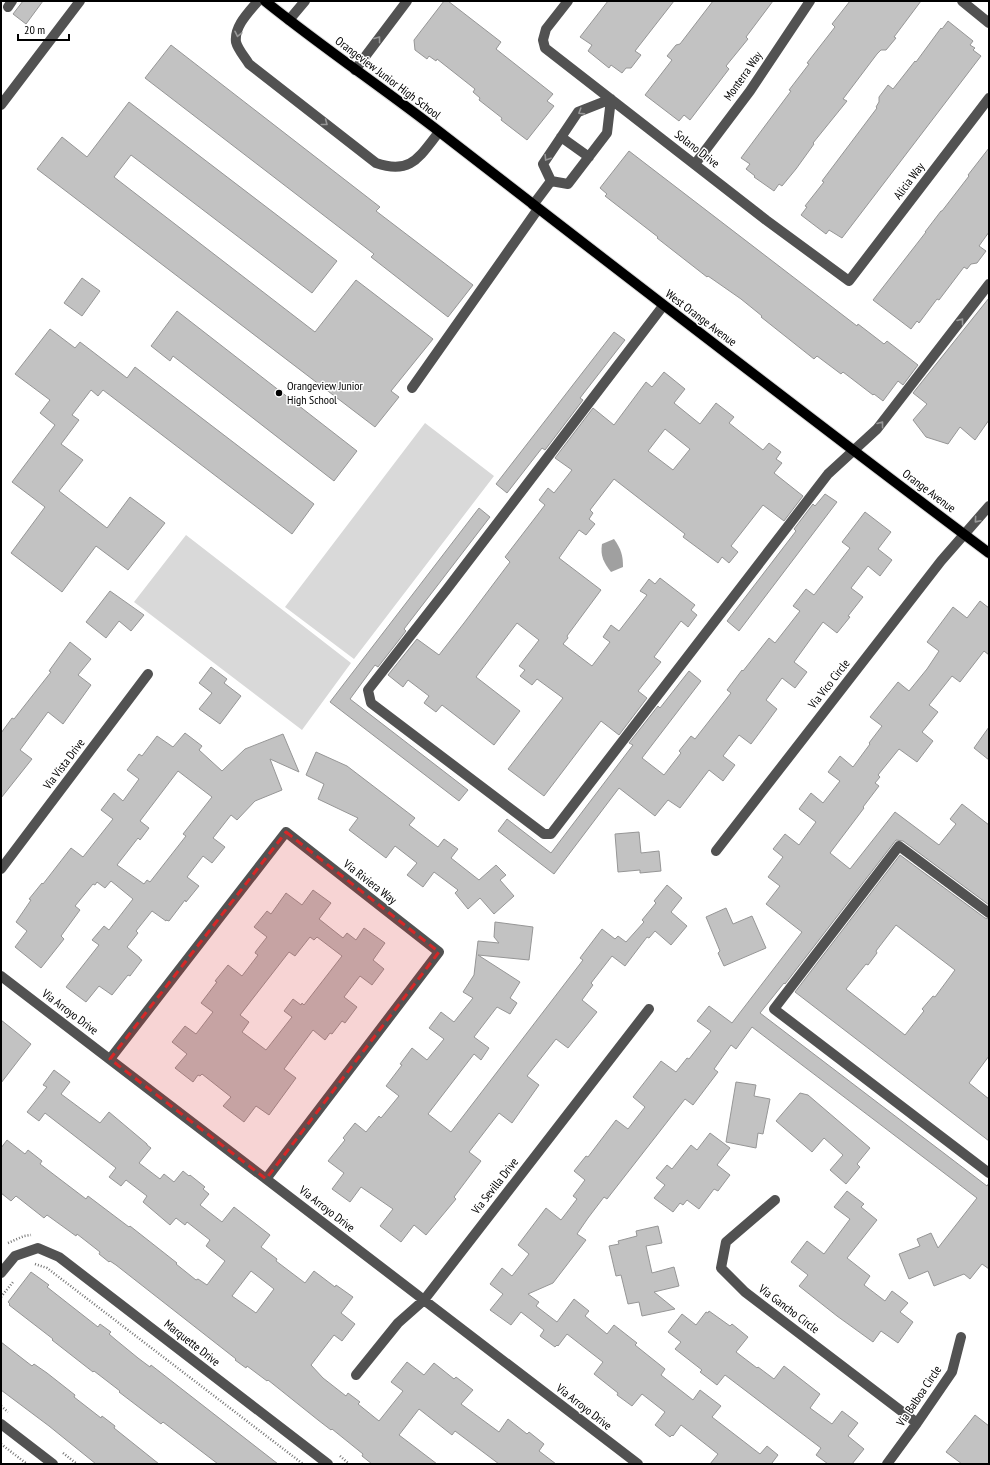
<svg xmlns="http://www.w3.org/2000/svg" width="990" height="1465" viewBox="0 0 990 1465" font-family="'PT Sans Narrow',sans-serif">
  <style>
    .green { fill: #d9d9d9 }
    .water { fill: #a0a0a0 }
    .building { fill: #c2c2c2; stroke: #969696; fill-rule: evenodd }
    .lines { fill: none; stroke-linecap: round; stroke-linejoin: round }
    .major-casing { stroke: #dbdbdb; stroke-width: 12 }
    .path { stroke: #747474; stroke-width: 2.5; stroke-dasharray: 1 2; stroke-linecap: butt }
    .minor { stroke: #525252; stroke-width: 10 }
    .major { stroke: #000; stroke-width: 10 }
    .oneway { stroke: #979797 }
    .marked { fill: #d62828; fill-opacity: 0.2; stroke: #d62828; stroke-width: 3; stroke-dasharray: 8 5; stroke-linejoin: round }
    .poi-dot { fill: #000; stroke: #fff; stroke-width: 1.5 }
    .labels { text-anchor: middle; stroke-width: 3; stroke-linejoin: round; paint-order: stroke }
    .street-label { font-size: 12px; fill: #000; stroke: #fff }
    .poi-label { font-size: 12px; fill: #000; stroke: #fff; text-anchor: start }
  </style>
  <rect width="100%" height="100%" fill="#fff"/>
  <path class="green" d="M425,423L494,476L354,659L285,607Z
    M186,535L351,663L302,730L134,602Z"/>
  <path class="water" d="M614,539C621,549 623,555 623,567L611,572C604,563 600,556 602,544Z"/>
  <path class="building" d="M23,1H43L26,24L13,14Z
    M444,1H448L501,42L496,49L553,94L547,101L554,106L527,140L501,120L502,118L479,100L480,98L473,92L475,89L437,59L436,61L429,56L427,59L415,50L414,40Z
    M608,1H674L635,51L641,55L631,68H626L622,73L611,65L609,68L588,51L592,45L580,37Z
    M713,1H773L746,37L748,39L726,66L729,69L690,120L684,115L679,121L645,95L672,60L667,56L676,45L680,44Z
    M850,1H921L894,37L896,38L886,50H881L877,54L843,99L847,101L813,143L814,144L796,169L782,186L779,184L774,191L754,177L755,176L746,169L750,164L741,158L791,91L789,90L809,64L807,63L835,27L832,24Z
    M948,21L973,41L970,45L975,48L973,50L981,56L842,238L829,230L826,234L801,215L807,207L805,206L824,182L822,181L877,108L876,107L879,102V97L888,85L893,89L915,61L916,62L941,28L942,29Z
    M171,45L380,207L376,211L473,285L448,317L371,257L374,254L145,78Z
    M129,102L337,261L312,293L131,155L114,177L315,332L356,280L433,339L391,391L399,397L375,427L37,169L62,137L87,157Z
    M989,148V232L979,246L986,251L977,263L971,264L967,269L964,267L939,300L937,299L919,323L917,321L911,329L873,300L926,232H925L941,211H942L969,176L968,175Z
    M629,151L857,326L858,324L884,344L887,341L918,365L903,385L898,381L883,401L874,394L873,395L843,372L841,374L817,356L814,359L761,317L762,316L741,299L708,276L707,277L657,238L658,237L605,196L607,194L600,188Z
    M82,278L100,291L82,316L64,303Z
    M989,298V420L975,440L960,427L948,444L926,437L913,420L927,404L913,393Z
    M177,311L357,451L334,481L173,356L170,361L151,346Z
    M50,329L75,348L80,342L127,378L135,367L314,504L292,534L103,390L98,396L91,390L72,415L79,420L61,444L83,460L59,491L107,528L130,497L165,523L128,570L96,546L62,592L11,553L45,507L12,482L55,425L40,413L50,400L15,374Z
    M614,332L625,340L580,398L583,400L545,450L542,448L507,493L496,484Z
    M664,372L685,389L674,403L700,424L716,403L734,417L729,423L763,450L769,443L781,452L776,459L782,463L774,473L803,496L784,521L763,505L731,546L738,552L729,563L722,557L718,563L683,537L685,534L614,479L590,510L593,513L589,519L595,524L586,535L579,530L559,558L601,590L567,636L568,638L563,644L592,666L610,642L603,637L611,625L619,631L647,595L640,591L649,579L655,584L660,578L695,605L691,610L697,615L688,627L681,621L654,657L661,662L638,691L647,698L619,735L601,721L544,796L508,769L563,698L537,679L532,685L520,676L525,670L519,666L539,640L517,623L476,677L520,711L494,745L442,705L436,712L424,703L429,696L408,680L403,687L388,675L417,639L439,655L464,623L510,562L505,557L545,505L539,500L548,488L554,493L572,470L555,458L593,408L614,425L646,382L652,387ZM665,429L690,449L673,470L648,451Z
    M825,494L837,502L739,631L727,621L796,531L794,529L813,504L815,506Z
    M479,508L490,517L404,629L406,631L378,667L375,665L350,699L468,790L459,801L330,702Z
    M865,512L891,532L878,549L892,560L880,576L868,566L851,588L863,597L848,616L850,617L837,633L823,622L794,662L807,672L795,688L782,678L766,700L777,709L763,728L751,744L739,735L723,756L735,765L723,781L709,770L680,808L668,800L655,816L619,788L554,874L498,831L507,819L551,853L633,745L629,743L658,706L660,708L689,671L701,681L642,758L664,775L681,753L679,751L691,736L695,739L731,693L727,690L742,670L743,671L769,638L775,643L800,611L793,606L806,589L814,595L850,548L842,542Z
    M110,591L144,615L131,631L119,621L106,638L86,622Z
    M980,601L989,608V655L984,651L960,682L952,676L929,705L938,712L922,732L933,741L917,762L899,749L878,775L880,777L875,783L879,786L863,807L864,808L830,853L850,869L895,812L939,845L956,824L950,819L962,804L989,825V905L903,841L896,840L785,984L784,983L760,1013L987,1186L989,1183V1269L982,1264L970,1279L964,1274L934,1286L928,1271L909,1279L899,1254L920,1246L917,1239L931,1233L938,1248L977,1198L752,1027L736,1049L731,1045L714,1069L718,1072L693,1105L685,1099L607,1199L604,1197L588,1218L577,1234L586,1240L553,1283L528,1294L539,1302L536,1306L557,1322L574,1299L589,1311L585,1316L607,1334L614,1325L637,1343L635,1345L665,1369L661,1375L693,1400L700,1390L721,1406L712,1417L760,1454L767,1446L778,1455L772,1463L773,1464H710L718,1454L681,1425L673,1436L672,1435L670,1437L655,1425L665,1412L642,1394L632,1406L617,1395L618,1393L594,1374L603,1362L567,1334L558,1346L557,1345L555,1347L540,1336L544,1330L521,1312L511,1325L490,1310L503,1294L490,1284L502,1268L512,1276L529,1254L518,1245L546,1208L561,1220L577,1199L573,1196L585,1180L574,1171L586,1156L588,1157L616,1120L628,1129L645,1107L633,1097L661,1061L676,1072L687,1058L689,1059L711,1031L697,1021L709,1006L732,1023L802,932L766,904L780,886L768,877L783,857L773,849L785,834L799,845L816,822L799,809L811,793L823,803L840,781L828,772L840,756L853,767L870,744L869,743L882,726L870,717L898,682L909,691L927,669L939,651L927,642L953,607L967,618Z
    M70,642L91,659L78,675L91,685L63,724L48,712L20,750L32,759L1,798V733L12,718L14,719L51,672L49,671Z
    M211,667L227,679L224,683L241,696L220,724L199,709L212,693L199,683Z
    M989,727V760L974,748Z
    M185,733L202,746L199,750L222,771L245,749L283,734L299,772L270,759L282,790L255,801L237,820L231,815L213,838L225,847L212,863L203,856L187,877L199,886L186,902L185,900L169,921L166,920V921L152,911L136,931L138,933L127,947L140,958V959L142,960L130,976L128,975L112,995L99,986L86,1002L66,987L99,945L92,940L104,926L109,930L133,899L111,881L105,888L97,882L95,885L93,884L75,906L80,910L61,936L64,939L41,968L15,947L27,931L16,922L31,900L29,899L42,883L43,884L71,848L83,857L113,819L101,810L114,793L123,801L139,779L127,770L139,754L142,756L157,736L173,747ZM178,771L212,797L183,834L186,836L150,882L147,880L144,884L117,865L138,838L140,840L149,828L140,821Z
    M316,752L347,766L415,818L409,825L438,847L444,839L458,849L451,858L479,880L496,865L506,875L500,880L514,896L494,914L480,898L468,909L455,893L458,890L434,872L423,887L407,875L417,863L395,846L386,858L349,830L358,818L318,799L324,784L306,775Z
    M639,832L641,853L659,851L661,871L640,873V870L618,872L615,834Z
    M900,855L985,918L989,919V1056L969,1083L989,1099V1141L795,992ZM896,925L955,970L935,997L933,996L922,1009L924,1011L905,1035L846,989L866,964L868,965L877,953L876,951Z
    M667,885L682,898L671,912L687,926L671,945L655,931L649,938L647,937L625,966L612,956L591,983L593,985L582,1000L597,1012L568,1048L556,1039L527,1076L539,1085L512,1123L499,1113L469,1152L481,1161L454,1197L456,1199L426,1235L414,1225L401,1242L380,1226L393,1209L361,1187L350,1202L332,1189L344,1173L328,1161L345,1140L343,1138L355,1123L366,1132L379,1116L381,1118L399,1096L386,1086L402,1065L400,1064L412,1048L427,1060L444,1039L429,1028L441,1012L454,1022L473,998L463,992L474,975L478,941L499,943L494,937L495,922L533,927L529,960L478,955L520,982L510,998L517,1003L510,1014L497,1007L474,1037L489,1048L481,1060L474,1054L428,1114L451,1132L583,960L580,958L602,929L615,939L618,936L626,942L644,922L642,920L656,903L654,901Z
    M313,890L331,903L319,919L343,938L347,933L356,940L364,928L385,943L373,960L384,969L372,985L360,976L344,997L357,1007L345,1023L342,1021L332,1034L330,1033L325,1040L313,1030L284,1069L296,1078L269,1115L256,1106L244,1122L223,1106L231,1097L202,1074L200,1076L198,1075L193,1082L175,1068L187,1054L172,1042L185,1026L196,1034L213,1012L201,1003L217,982L215,981L228,965L242,976L258,955L255,953L256,951L267,937L254,927L267,911L271,914L286,893L302,905ZM310,937L314,940L317,937L342,956L304,1005L302,1003L301,1005L293,999L284,1011L292,1017L266,1050L242,1032L249,1022L240,1015L289,952L295,956Z
    M726,908L733,924L752,916L766,948L724,966L718,953L720,951L706,917Z
    M1,1020L31,1044L1,1083Z
    M54,1070L70,1082L61,1094L100,1123L109,1112L147,1144V1145L151,1148L139,1163L160,1179L164,1174L174,1182L183,1171L189,1176L190,1175L205,1187L203,1189L209,1194L200,1205L222,1222L234,1207L270,1235L261,1247L277,1259L276,1261L305,1283L314,1271L335,1287L336,1285L353,1297L341,1313L355,1324L342,1341L334,1335L311,1365L323,1378L346,1396L348,1393L360,1402L358,1404L379,1421L403,1391L391,1382L407,1362L424,1375L434,1363L454,1379L456,1377L473,1390L461,1404L499,1432L508,1419L527,1434L529,1432L544,1444L539,1451L556,1464H499L455,1431L452,1435L419,1409L399,1435L437,1464H372L362,1456L363,1454L332,1429L331,1430L318,1420L268,1380L267,1381L247,1366L246,1368L235,1360L236,1359L116,1265L110,1261L109,1262L99,1254L100,1252L77,1234L76,1236L47,1215L44,1218L16,1196L11,1201L1,1193V1148L7,1140L25,1154L28,1150L42,1161L40,1164L86,1199L88,1196L129,1227L130,1226L177,1263L176,1264L196,1280L198,1279L207,1285L225,1261L206,1246L210,1240L187,1222L185,1225L176,1218L170,1225L143,1202L147,1196L126,1180L121,1186L109,1177L116,1168L45,1113L39,1121L27,1112L47,1087L43,1085ZM251,1271L274,1289L256,1313L232,1296Z
    M736,1082L756,1085L754,1096L770,1099L763,1134L758,1133L756,1148L726,1142Z
    M800,1093L808,1095L870,1148L857,1164L860,1167L846,1184L830,1170L843,1155L824,1138L812,1152L776,1121Z
    M710,1133L730,1148L717,1165L730,1175L718,1191L714,1189L699,1209L687,1200L683,1205L680,1203L673,1212L654,1198L665,1185L656,1178L667,1165L672,1169L691,1145L697,1150Z
    M847,1191L864,1204L861,1207L877,1220L847,1258L870,1276L864,1285L885,1301L892,1291L908,1303L900,1312L913,1322L898,1343L881,1331L873,1342L837,1316L799,1286L808,1275L791,1262L807,1241L824,1254L850,1219L834,1207Z
    M658,1226L662,1243L646,1246L652,1273L674,1267L679,1286L654,1292L675,1309L642,1316L639,1302L628,1304L621,1275L616,1276L609,1246L619,1244L618,1241L637,1236L636,1231Z
    M31,1272L49,1285L47,1287L98,1327L100,1324L111,1332L109,1334L116,1340L138,1358L150,1367L151,1365L278,1464H218L163,1422L161,1424L119,1392L120,1391L94,1371L93,1372L52,1340L53,1339L9,1305L10,1304L8,1302Z
    M709,1311L730,1326L732,1324L748,1337L736,1352L757,1368L758,1367L774,1379L784,1366L820,1394L810,1408L832,1424L842,1411L858,1423L848,1436L864,1449L852,1464H828L816,1455L821,1448L817,1445L725,1375L717,1385L700,1372L702,1370L675,1349L681,1342L668,1332L682,1314L696,1325L706,1312L708,1313Z
    M1,1342L32,1366L34,1364L47,1373L75,1395L74,1397L101,1418L102,1416L115,1426L114,1428L159,1464H96L49,1426L1,1390Z
    M975,1415L989,1426V1464H962L946,1452Z"/>
  <g class="lines">
    <g class="major-casing">
      <path id="major" d="M265,1C322,47 383,88 441,133C623,274 805,415 989,553"/>
    </g>
    <path class="path" d="M8,1243L24,1236L31,1235
      M35,1264L47,1268L303,1464
      M1,1297L13,1282
      M1,1406L8,1412
      M1,1444L27,1464
      M63,1453L77,1464
      M340,1456L349,1464"/>
    <path class="minor" d="M258,1C249,12 234,26 236,42C238,50 245,57 249,64L376,163C411,175 419,157 439,132
      M568,1L546,29L543,40L545,48L766,220L849,281L989,98
      M962,1L989,23
      M8,7L12,1
      M289,20L305,1
      M355,70L407,1
      M1,105L80,1
      M561,137L589,157
      M695,164L750,91L810,1
      M551,181L543,164L578,112L611,99
      M551,181L568,184L607,133L611,99
      M533,205L551,181
      M663,306L447,589L368,690L371,703L544,834H551L828,474L877,429L989,284
      M412,388L538,209
      M716,851L941,561L989,506
      M1,869L148,674
      M989,913L899,846L774,1009L989,1173
      M1,976L638,1464
      M110,1059L286,832L439,952L266,1179
      M775,1200L726,1242L721,1268L745,1292L917,1423
      M1,1273L15,1256L38,1248L59,1257L328,1464
      M356,1375L398,1323L424,1300L649,1009
      M1,1424L53,1464
      M887,1464L917,1423L952,1372L961,1337"/>
    <use href="#major" class="major"/>
  </g>
  <defs><path id="oneway-chevron" d="M-2-3.5L2.5 0L-2 3.5" fill="none" stroke-width="1.6" stroke-linecap="round" stroke-linejoin="round"/></defs>
  <g class="oneway">
    <use href="#oneway-chevron" transform="translate(238 34) rotate(102)"/>
    <use href="#oneway-chevron" transform="translate(378 39) rotate(-53)"/>
    <use href="#oneway-chevron" transform="translate(581 112) rotate(148)"/>
    <use href="#oneway-chevron" transform="translate(325 123) rotate(38)"/>
    <use href="#oneway-chevron" transform="translate(547 158) rotate(122)"/>
    <use href="#oneway-chevron" transform="translate(961 321) rotate(-52)"/>
    <use href="#oneway-chevron" transform="translate(881 424) rotate(-52)"/>
    <use href="#oneway-chevron" transform="translate(977 520) rotate(131)"/>
  </g>
  <path class="marked" d="M286,832L439,952L266,1179L110,1059Z"/>
  <circle class="poi-dot" cx="279" cy="393" r="4"/>
  <g class="labels">
    <g class="street-label">
      <text transform="translate(743 76) rotate(-55)" y="4">Monterra Way</text>
      <text transform="translate(388 78) rotate(37)" y="4">Orangeview Junior High School</text>
      <text transform="translate(697 149) rotate(38)" y="4">Solano Drive</text>
      <text transform="translate(909 181) rotate(-53)" y="4">Alicia Way</text>
      <text transform="translate(701 318) rotate(37)" y="4">West Orange Avenue</text>
      <text transform="translate(929 491) rotate(37)" y="4">Orange Avenue</text>
      <text transform="translate(829 684) rotate(-52)" y="4">Via Vico Circle</text>
      <text transform="translate(64 764) rotate(-53)" y="4">Via Vista Drive</text>
      <text transform="translate(370 882) rotate(38)" y="4">Via Riviera Way</text>
      <text transform="translate(70 1012) rotate(37)" y="4">Via Arroyo Drive</text>
      <text transform="translate(495 1186) rotate(-52)" y="4">Via Sevilla Drive</text>
      <text transform="translate(327 1209) rotate(38)" y="4">Via Arroyo Drive</text>
      <text transform="translate(789 1309) rotate(37)" y="4">Via Gancho Circle</text>
      <text transform="translate(192 1343) rotate(38)" y="4">Marquette Drive</text>
      <text transform="translate(919 1396) rotate(-56)" y="4">Via Balboa Circle</text>
      <text transform="translate(584 1407) rotate(38)" y="4">Via Arroyo Drive</text>
    </g>
    <g class="poi-label">
      <text x="287" y="390">Orangeview Junior<tspan x="287" dy="14">High School</tspan></text>
    </g>
  </g>
  <rect width="990" height="1465" fill="none" stroke="#000000" stroke-width="4"/>
  <path d="M18 34v6h51v-6" fill="none" stroke="#000000" stroke-width="2"/>
  <text x="24" y="34" font-size="12" fill="#000000" stroke="#ffffff" stroke-width="3" paint-order="stroke">20 m</text>
</svg>
